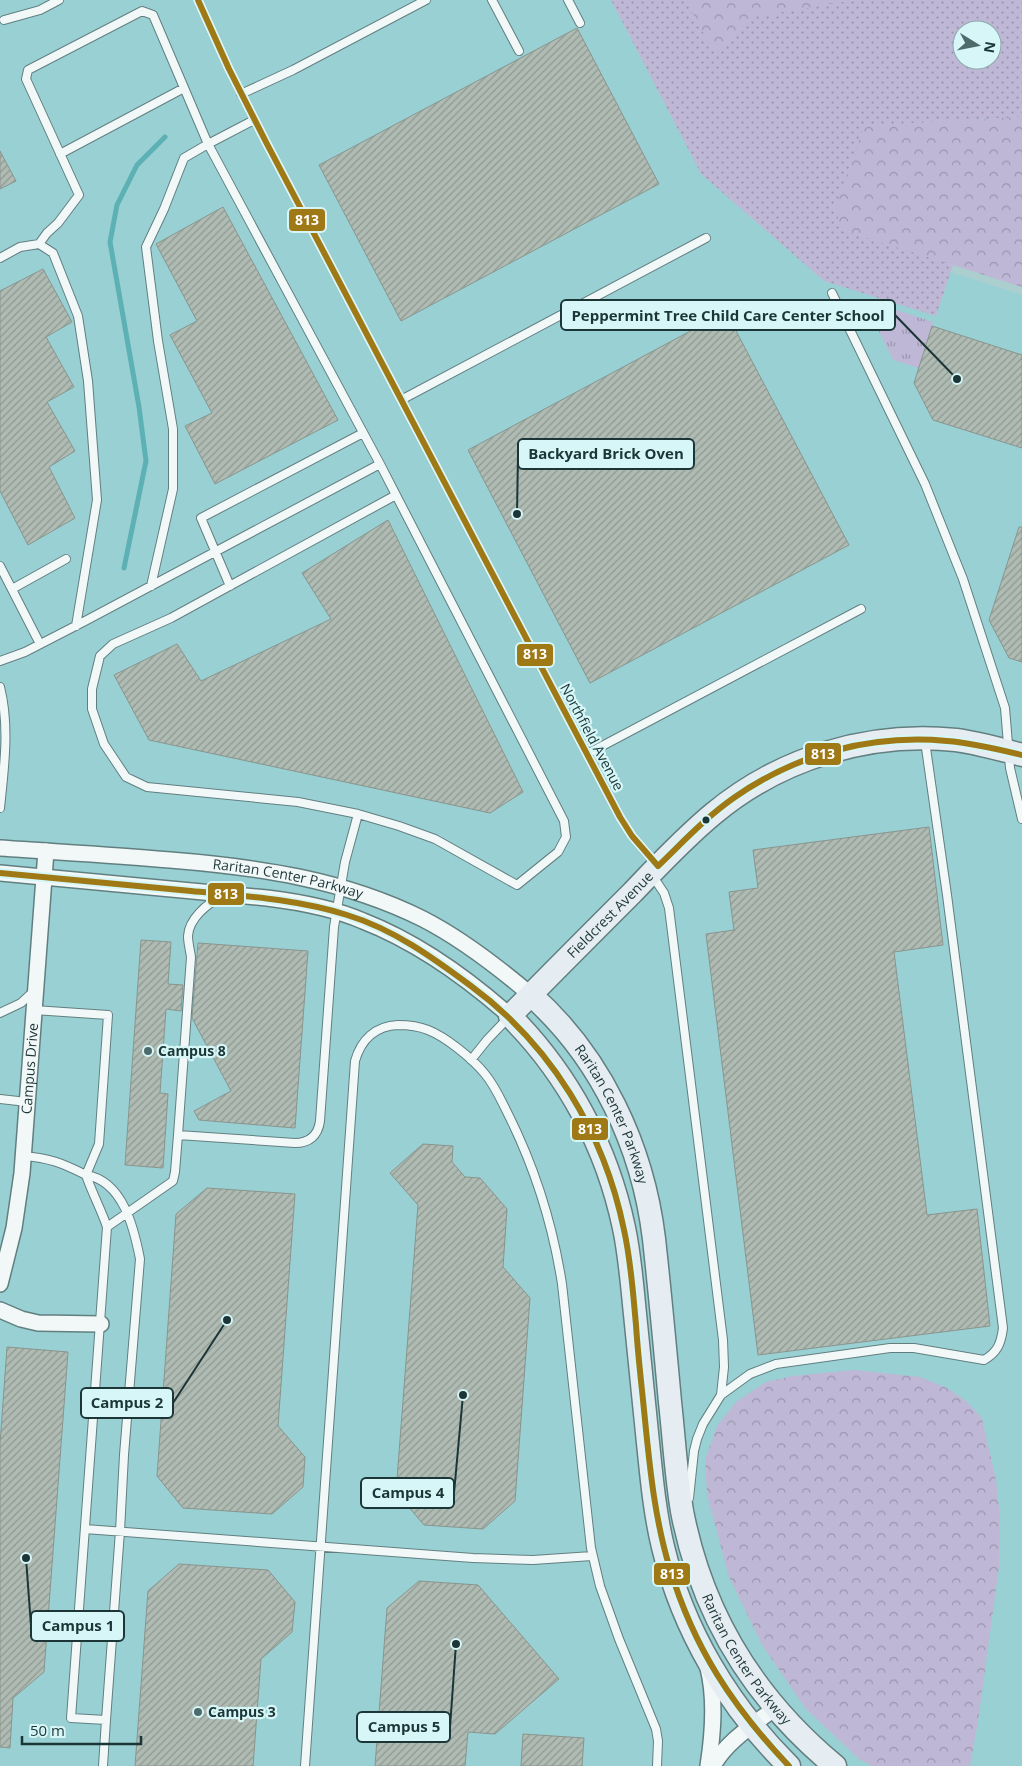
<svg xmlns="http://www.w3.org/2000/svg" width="1022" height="1766" viewBox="0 0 1022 1766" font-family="'Open Sans',sans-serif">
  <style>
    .built { fill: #98d0d3 }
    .grass { fill: url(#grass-dots); fill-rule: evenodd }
    .forest { fill: url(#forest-crowns) }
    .park { fill: url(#park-tufts) }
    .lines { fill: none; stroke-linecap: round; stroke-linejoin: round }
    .stream { stroke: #5db1b4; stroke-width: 5 }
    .building { fill: url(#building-hatch); stroke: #89958e }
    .lane-casing { stroke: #627f80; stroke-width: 10 }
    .street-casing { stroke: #627f80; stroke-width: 18 }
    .secondary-casing { stroke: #627f80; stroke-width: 25 }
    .lane { stroke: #f2f8f8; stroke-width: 8 }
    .street { stroke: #f2f8f8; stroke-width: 15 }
    .secondary { stroke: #e6edf2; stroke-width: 22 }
    .bus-1-casing { stroke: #d7f6f7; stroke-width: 10 }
    .bus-1 { stroke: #9f7916; stroke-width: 6 }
    .bus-dot { fill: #1c3637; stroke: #d7f6f7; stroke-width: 2 }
    .poi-dot { fill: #4e6b6c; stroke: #d7f6f7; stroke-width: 2 }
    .labels { text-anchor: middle; stroke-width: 4.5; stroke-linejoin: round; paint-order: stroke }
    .street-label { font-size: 14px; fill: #1c3637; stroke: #d7f6f7 }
    .poi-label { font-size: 14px; font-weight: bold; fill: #1c3637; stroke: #d7f6f7; text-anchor: start }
    .leader { fill: none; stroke: #1c3637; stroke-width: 2 }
    .callout-dot { fill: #1c3637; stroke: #d7f6f7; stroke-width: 2 }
    .callout { fill: #d7f6f7; stroke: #1c3637; stroke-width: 2 }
    .callout-label { font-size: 15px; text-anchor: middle; font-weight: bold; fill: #1c3637 }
    .line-badge { stroke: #d7f6f7; stroke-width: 2 }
    .badge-label { font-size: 14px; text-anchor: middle; font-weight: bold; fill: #fff }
  </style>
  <defs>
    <pattern id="grass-dots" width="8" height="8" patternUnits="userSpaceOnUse" patternTransform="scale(1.25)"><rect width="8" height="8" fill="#bfb7d6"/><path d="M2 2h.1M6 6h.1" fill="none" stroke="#9a96ae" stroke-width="1.8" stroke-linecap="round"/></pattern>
    <pattern id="forest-crowns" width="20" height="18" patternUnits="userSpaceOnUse" patternTransform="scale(1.25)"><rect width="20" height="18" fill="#bfb7d6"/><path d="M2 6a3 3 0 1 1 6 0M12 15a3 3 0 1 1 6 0" fill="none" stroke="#9a96ae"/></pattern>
    <pattern id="park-tufts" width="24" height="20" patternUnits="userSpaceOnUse" patternTransform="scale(1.25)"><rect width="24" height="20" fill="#bfb7d6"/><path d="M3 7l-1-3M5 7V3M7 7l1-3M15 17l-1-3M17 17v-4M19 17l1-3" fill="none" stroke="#9a96ae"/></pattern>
    <pattern id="building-hatch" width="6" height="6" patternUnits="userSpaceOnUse" patternTransform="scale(1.25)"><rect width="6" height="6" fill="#b0bbb3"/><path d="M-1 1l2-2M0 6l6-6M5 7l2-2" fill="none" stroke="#8e9992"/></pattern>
  </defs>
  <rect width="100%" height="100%" fill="#abcecf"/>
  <path class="built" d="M0,0H659L773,215L1022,295V1766H0Z"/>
  <path class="grass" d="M611,0H685L717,56L749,17L855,0H1022V117L865,126L840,229L953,265L936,316L824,281L701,174ZM962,30H992V60H962Z"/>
  <path class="forest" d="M685,0H855L749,17L717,56Z
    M1022,117V287L840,229L836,207L864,126Z
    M854,1370L920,1377L947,1388L966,1401L982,1418L996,1480L1000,1518L999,1567L978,1721L970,1766H872L859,1759L806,1709L762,1645L729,1577L707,1495L705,1460L717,1426L736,1402L766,1382L792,1376Z"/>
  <path class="park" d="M878,304L933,322L919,368L893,360L873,319Z"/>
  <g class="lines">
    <path class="stream" d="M124,568L146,461L139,407L110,242L117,205L137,165L165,137"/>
  </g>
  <path class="building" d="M577,28L659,184L401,321L319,165Z
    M0,151L16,181L0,189Z
    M223,207L338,420L215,484L185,426L212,413L170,335L197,321L156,244Z
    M43,269L72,322L46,337L74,387L47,402L75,451L49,467L75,518L28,545L0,491V291Z
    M726,312L849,545L590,683L468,450Z
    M932,326L1022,355V448L933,420L914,383Z
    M388,520L523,792L490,813L149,740L114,675L177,644L201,681L331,619L302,573Z
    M1019,527H1022V662L1009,658L989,620Z
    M929,827L943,945L894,952L927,1215L977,1209L990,1326L758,1355L706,934L734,930L729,892L758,888L753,850Z
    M141,940L171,942L168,984L183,985L181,1011L166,1009L160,1093L168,1094L163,1168L125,1165Z
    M198,943L308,951L295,1128L199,1120L194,1111L231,1091L192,1018Z
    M423,1144L453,1146L452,1162L465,1177L480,1178L507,1209L503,1267L530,1298L515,1501L483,1529L424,1525L396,1492L418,1205L390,1173Z
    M207,1188L295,1194L278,1426L305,1457L303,1487L272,1514L183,1508L157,1476L176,1214Z
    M7,1347L68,1352L44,1672L13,1698L10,1748L0,1747V1444Z
    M179,1564L268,1570L295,1602L292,1632L261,1659L253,1766H135L148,1591Z
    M419,1581L478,1585L559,1679L495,1734L468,1732L465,1766H375L387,1608Z
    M523,1734L584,1738L582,1766H521Z"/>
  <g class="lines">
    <g class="lane-casing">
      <path id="lane" d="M198,0L229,69L267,144L620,817L632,836L657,865
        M492,0L519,51
        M568,0L580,23
        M4,20L40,10L59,0
        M241,94L293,70L426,0
        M60,154L184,88
        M39,244L47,233L58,223L79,195L26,79L28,70L142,11L153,15L208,144L254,120
        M0,258L20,247L39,244L53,253L78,316L88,381L97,500L76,626
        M832,293L925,484L963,579L1005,708L1010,768L1022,819
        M401,400L706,238
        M0,566L40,644
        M151,586L173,489V429L158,341L146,247L164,209L184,158L208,144L380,464L396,495L564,821L566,837L558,852L517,885L435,839L399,826L358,814L298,802L147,787L126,777L104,744L92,709V689L100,656L113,644L171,618L396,495
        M230,586L201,518L363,433
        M12,589L66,559
        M0,661L25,652L87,620L380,464
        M0,687C10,727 4,768 0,808
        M587,754L861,609
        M652,875L664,893L669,908L723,1340L724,1367L721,1395
        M0,1013L21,1003L33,992
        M471,1060L487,1040L508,1018
        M0,1099L27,1102
        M178,1135L191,957C190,950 188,943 188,936C189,919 207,903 222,897
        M23,1156C50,1158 62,1163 86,1175L99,1144L108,1015L34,1010
        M107,1227L173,1181L175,1172L178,1135L295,1143C309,1143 318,1136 320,1121L334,927L345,862L358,814
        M689,1498L694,1451L697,1439L703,1424L721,1395L750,1374L776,1364L890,1348H914L984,1360C998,1352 1001,1343 1003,1328L947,895L925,741
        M85,1529L473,1558L533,1560L592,1556
        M103,1766L106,1720L71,1718L107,1227C101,1209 92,1193 86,1175C123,1181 134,1228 140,1259L124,1455L120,1531L106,1720
        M305,1766L355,1061C361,1040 375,1026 398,1025C408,1025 418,1026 428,1030C446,1037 473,1059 485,1074C495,1086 501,1100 508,1114C534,1166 553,1226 562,1284L591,1548L600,1586L619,1639L656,1729L658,1741L657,1766"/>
    </g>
    <g class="street-casing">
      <g id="street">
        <path id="s1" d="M0,848C57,852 113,855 170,860C257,867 343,879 423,919C462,939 498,967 531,995"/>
        <path d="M0,873L267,898C300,902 333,908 363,921C417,942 467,978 510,1016"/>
        <path id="s2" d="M0,1284L14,1228L22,1173L46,851"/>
        <path d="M0,1310L21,1319L38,1323L101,1324"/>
        <path d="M708,1668C716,1700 713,1734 708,1766"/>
        <path d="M713,1766C726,1742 753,1725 775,1708"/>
      </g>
    </g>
    <g class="secondary-casing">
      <g id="secondary">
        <path id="s3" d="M531,995C601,1057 643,1147 654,1239C660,1293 665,1347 670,1402C674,1438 676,1475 682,1511C702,1615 754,1699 835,1766"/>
        <path id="s4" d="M789,1766C728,1706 683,1630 663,1547C654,1510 651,1471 647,1433C643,1393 639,1353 635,1314C632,1285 630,1256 624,1228C607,1147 568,1074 510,1016C550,975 591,934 632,893C658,866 684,838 713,814C780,758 869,731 956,740C978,743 1000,749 1022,755"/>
      </g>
    </g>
    <use href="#lane" class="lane"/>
    <use href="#street" class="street"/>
    <use href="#secondary" class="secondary"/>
    <g class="bus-1-casing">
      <path id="bus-1" d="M198,0L229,69L267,144L620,817L632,836L658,866
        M658,866C683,842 706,817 735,797C797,754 871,734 947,741C973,743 997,749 1022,755
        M0,873C64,879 127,885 191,891C243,896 296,899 347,915C393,929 432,957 471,986C551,1045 604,1132 624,1230C631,1261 633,1293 636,1325C638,1357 642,1388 645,1420C650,1470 655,1520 670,1569C694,1648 732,1706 789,1766"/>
    </g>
    <use href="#bus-1" class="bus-1"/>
  </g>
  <circle class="bus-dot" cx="706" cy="820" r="4.5"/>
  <g class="poi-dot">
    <circle cx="148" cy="1051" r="5"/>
    <circle cx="198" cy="1712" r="5"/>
  </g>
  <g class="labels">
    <g class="street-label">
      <text transform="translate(592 737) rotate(62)" y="5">Northfield Avenue</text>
      <text dy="5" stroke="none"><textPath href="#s1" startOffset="290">Raritan Center Parkway</textPath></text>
      <text dy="5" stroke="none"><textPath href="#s4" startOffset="964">Fieldcrest Avenue</textPath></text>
      <text dy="5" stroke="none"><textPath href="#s2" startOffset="218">Campus Drive</textPath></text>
      <text dy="5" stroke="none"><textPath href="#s3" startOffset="146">Raritan Center Parkway</textPath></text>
      <text dy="5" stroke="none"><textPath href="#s3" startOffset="716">Raritan Center Parkway</textPath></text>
    </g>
    <g class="poi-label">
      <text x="158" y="1056">Campus 8</text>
      <text x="208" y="1717">Campus 3</text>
    </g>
  </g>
  <path class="leader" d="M957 379L895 315M517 514L518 454M227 1320L173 1403M463 1395L454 1493M26 1558L31 1626M456 1644L450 1727"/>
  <g class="callout-dot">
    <circle cx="957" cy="379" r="5"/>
    <circle cx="517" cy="514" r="5"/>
    <circle cx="227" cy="1320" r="5"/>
    <circle cx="463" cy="1395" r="5"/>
    <circle cx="26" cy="1558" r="5"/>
    <circle cx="456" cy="1644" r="5"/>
  </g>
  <g class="callout">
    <rect x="561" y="300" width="334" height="30" rx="5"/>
    <rect x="518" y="439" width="176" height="30" rx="5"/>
    <rect x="81" y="1388" width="92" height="30" rx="5"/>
    <rect x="361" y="1478" width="93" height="30" rx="5"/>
    <rect x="31" y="1611" width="93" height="30" rx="5"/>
    <rect x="357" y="1712" width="93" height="30" rx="5"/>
  </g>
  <g class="callout-label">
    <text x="728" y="321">Peppermint Tree Child Care Center School</text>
    <text x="606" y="459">Backyard Brick Oven</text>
    <text x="127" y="1408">Campus 2</text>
    <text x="408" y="1498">Campus 4</text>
    <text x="78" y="1631">Campus 1</text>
    <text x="404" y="1732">Campus 5</text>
  </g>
  <g class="line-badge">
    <rect x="288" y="208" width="38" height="24" rx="5" fill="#9f7916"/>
    <rect x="516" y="643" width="38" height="24" rx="5" fill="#9f7916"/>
    <rect x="804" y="742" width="38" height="24" rx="5" fill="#9f7916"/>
    <rect x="207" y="882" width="38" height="24" rx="5" fill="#9f7916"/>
    <rect x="571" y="1117" width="38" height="24" rx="5" fill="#9f7916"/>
    <rect x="653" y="1562" width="38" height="24" rx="5" fill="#9f7916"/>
  </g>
  <g class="badge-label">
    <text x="307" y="225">813</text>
    <text x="535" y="659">813</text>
    <text x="823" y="759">813</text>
    <text x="226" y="899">813</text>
    <text x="590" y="1134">813</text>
    <text x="672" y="1579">813</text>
  </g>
  <g transform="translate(977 45) rotate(100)"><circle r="24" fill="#d7f6f7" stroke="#8ca9aa"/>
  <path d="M0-4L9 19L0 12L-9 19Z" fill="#4e6b6c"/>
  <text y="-8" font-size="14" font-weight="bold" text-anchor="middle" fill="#1c3637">N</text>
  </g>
  <path d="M22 1736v8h119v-8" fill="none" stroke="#1c3637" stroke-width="2.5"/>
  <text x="30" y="1736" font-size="15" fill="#1c3637" stroke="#d7f6f7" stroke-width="4" paint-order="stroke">50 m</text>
</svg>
